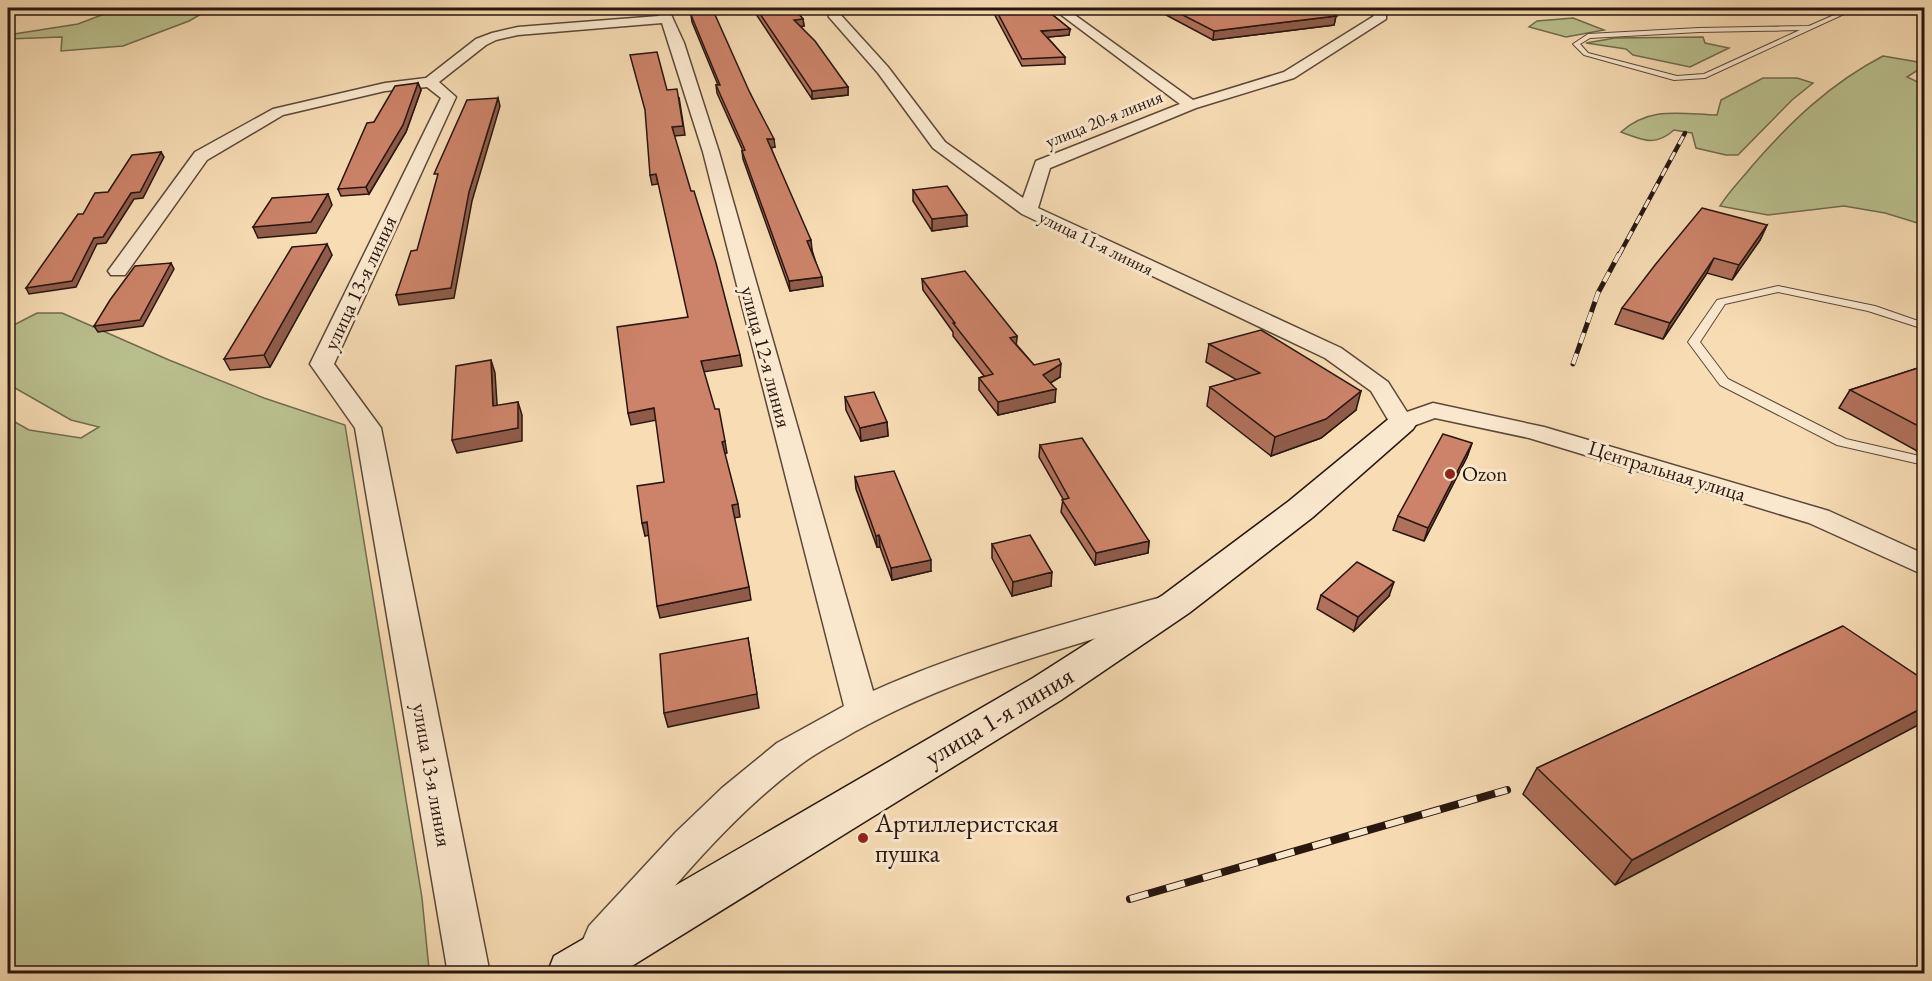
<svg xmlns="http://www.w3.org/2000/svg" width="1932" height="981" viewBox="0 0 1932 981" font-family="'EB Garamond',serif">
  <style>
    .green { fill: #bac18f; stroke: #716c4f; stroke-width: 1.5 }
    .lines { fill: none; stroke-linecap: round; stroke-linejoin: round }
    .lane-casing { stroke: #5c4838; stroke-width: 2 }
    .street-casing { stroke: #5c4838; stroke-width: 3 }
    .secondary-casing { stroke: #28160f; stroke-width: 3 }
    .lane { fill: #fae8ce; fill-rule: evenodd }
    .street { fill: #fae8ce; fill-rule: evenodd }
    .secondary { fill: #fae8ce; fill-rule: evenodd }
    .rail-far2-casing { stroke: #28160f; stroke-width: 4.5 }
    .rail-far1-casing { stroke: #28160f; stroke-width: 5 }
    .rail-casing { stroke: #28160f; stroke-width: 8 }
    .rail-far2 { stroke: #fae8ce; stroke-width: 3; stroke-dasharray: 9; stroke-linecap: butt }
    .rail-far1 { stroke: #fae8ce; stroke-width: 4; stroke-dasharray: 11; stroke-linecap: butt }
    .rail { stroke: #fae8ce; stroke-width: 6; stroke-dasharray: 19; stroke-linecap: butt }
    .wall { fill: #af715a; stroke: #28160f; stroke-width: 1.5 }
    .shaded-wall { fill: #8f5c4a; stroke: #28160f; stroke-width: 1.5 }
    .building { fill: #cc8369; stroke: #28160f; stroke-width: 1.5 }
    .poi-dot { fill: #8f2418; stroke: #fae8ce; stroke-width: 2 }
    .labels { text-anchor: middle; stroke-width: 6; stroke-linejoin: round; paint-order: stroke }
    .far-street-label { font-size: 18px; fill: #28160f; stroke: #fae8ce }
    .street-label { font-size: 21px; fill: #28160f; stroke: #fae8ce }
    .poi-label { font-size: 21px; fill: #28160f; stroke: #fae8ce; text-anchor: start }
    .near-street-label { font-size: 26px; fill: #28160f; stroke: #fae8ce }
    .near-poi-label { font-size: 26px; fill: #28160f; stroke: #fae8ce; text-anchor: start }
  </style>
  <rect width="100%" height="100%" fill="#f7dcb4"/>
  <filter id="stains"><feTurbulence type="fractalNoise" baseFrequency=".00333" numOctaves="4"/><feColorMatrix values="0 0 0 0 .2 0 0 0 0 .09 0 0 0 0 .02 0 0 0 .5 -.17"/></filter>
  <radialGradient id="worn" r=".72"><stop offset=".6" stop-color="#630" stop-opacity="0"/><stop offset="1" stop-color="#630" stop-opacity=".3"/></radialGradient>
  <path class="green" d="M120,8H212L189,21L123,46L61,51L62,37L8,39V35L78,24Z
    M1573,18L1604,30L1566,37L1529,27L1537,21Z
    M1703,37L1705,43L1729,48L1690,67L1633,55L1626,49L1586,43L1615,38Z
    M1883,56L1918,62L1921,68L1907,77L1924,85V225L1885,213L1844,206L1768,215L1720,206C1729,191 1741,180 1752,166C1790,122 1831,83 1883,56Z
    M1763,78H1797L1813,83L1792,100L1738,155H1726L1696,148L1692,133L1674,130C1655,147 1643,140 1621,132C1650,106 1681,114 1717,115L1721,100Z
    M37,313H62L169,360L264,398L345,425L422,898L429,969L425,973H8V418L29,430L81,438L99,427L71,420L8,384V328Z"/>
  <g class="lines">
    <g class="lane-casing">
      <path id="lane" d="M1850,8H1857L1705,78L1674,80L1584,55L1573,44L1588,34L1699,28L1809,26ZM1800,30L1704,74L1677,76L1588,53L1580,44L1590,38L1699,32Z
        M1778,286L1875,306L1924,323V329L1868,311L1778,292L1725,304L1700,342L1728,379L1846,439L1924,457V465L1837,445L1720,385L1688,342L1717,300Z"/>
    </g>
    <g class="street-casing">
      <path id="street" d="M656,8H668L684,43L719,152L873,691C966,649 1064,624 1162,597L1173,600L1177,608L1173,616C1064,648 954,676 854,732C836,743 817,752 800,765C730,817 673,888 617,954L603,959L589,954L583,940L589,926L676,832L722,788L777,743L844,706L703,152L662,23L518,35L496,40L486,45L439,82L456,97L334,364L381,428L490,974H448L355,428L310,364L441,98L427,87L385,91L283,115L207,160L125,275H111L108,271L195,152L273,109L385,83L426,78L476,39L492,33L518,27L659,16Z
        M826,8H838L839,13L888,67L945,142L1023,198L1036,161L1180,104L1052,8H1065L1193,100L1284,72L1374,16L1365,8H1378L1386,13V19L1294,78L1196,108L1050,168L1038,208L1341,348L1388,382L1407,412L1433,403L1544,427L1829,511L1924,554V575L1809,523L1529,438L1435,418L1402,430L1393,428L1371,391L1325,358L1022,214L933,148L878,73L829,17Z"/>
    </g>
    <g class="secondary-casing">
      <path id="secondary" d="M1402,414L1413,417L1417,423L1413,429L1313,517L1189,613L1061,700L619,974H547L554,956L1033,678L1163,595L1289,501L1391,417Z"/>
    </g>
    <use href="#lane" class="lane"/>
    <use href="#street" class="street"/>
    <use href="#secondary" class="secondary"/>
    <g class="rail-far2-casing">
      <path id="rail-far2" d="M1619,255L1685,133"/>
    </g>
    <g class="rail-far1-casing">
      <path id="rail-far1" d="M1573,364L1598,293L1619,254"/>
    </g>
    <g class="rail-casing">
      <path id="rail" d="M1130,899L1507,790"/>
    </g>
    <use href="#rail-far2" class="rail-far2"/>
    <use href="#rail-far1" class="rail-far1"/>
    <use href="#rail" class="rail"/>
  </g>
  <path class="wall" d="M752,8H794L803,19L804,26L801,27L848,87V95L812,99Z
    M991,8H1044L1070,29L1069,35L1047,37L1065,57V64L1022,66Z
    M1153,8H1342L1341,14L1333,15L1336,16L1334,25L1213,40Z
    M691,15L750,93L775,147L771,148L812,250L823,286L790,291L743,159L742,151H743L717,93L716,85H718L692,22Z
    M418,83L421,90L406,132L369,194L341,196L338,189L374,122Z
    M913,190L967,226L932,231L913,201Z
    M1767,225L1760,240L1732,280L1707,273L1663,339L1615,324L1622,308Z
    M332,255L270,367L230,370L224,359Z
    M922,279L1017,336L1016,344L1034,365L1060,377L1050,383L1055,402L998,415L979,390V378L984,376L953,336V332L923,290Z
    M1209,344L1356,410L1321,438L1271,456L1207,406L1210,387L1237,380L1206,362Z
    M1924,366V448L1917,451L1839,408L1850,390Z
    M845,397L887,422L888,436L861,441L846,410Z
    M1472,443L1467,457L1424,541L1393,530L1398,516Z
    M1040,445L1149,541L1148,553L1095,565L1061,512L1063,499L1039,457Z
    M855,477L931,571L892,580L880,547H877L856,489Z
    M992,544L1051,586L1012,596L992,558Z
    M1321,595L1389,596L1354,631L1317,609Z
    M1843,626L1615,885L1523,794L1537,768Z"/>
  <path class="shaded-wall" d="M1318,8H1342L1341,14L1317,17Z
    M1336,16L1334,25L1213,40L1214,31Z
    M803,19L804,26L794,27V20Z
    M1070,29L1069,35L1040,38L1041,31Z
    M418,83L421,90L406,132L369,194L366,187Z
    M848,87V95L812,99V91Z
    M679,97L685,135L674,136L672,127Z
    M498,98L500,106L472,201L454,298L399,305L396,295L469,192Z
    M767,139H774L775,147L768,148Z
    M161,152L164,157L143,198L134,199L106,243L97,244L76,287L29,294L26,288L94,238L131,193Z
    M656,174L658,184L652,185L650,175Z
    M328,194L332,205L316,233L258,238L253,227Z
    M967,215V226L932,231V219Z
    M1767,225L1760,240L1732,280L1739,265Z
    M811,240L812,250H808L807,241Z
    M327,244L332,255L270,367L264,355Z
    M1714,258L1707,273L1663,339L1670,323Z
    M171,263L174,269L143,326L98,332L94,326Z
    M822,277L823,286L790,291L789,281Z
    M1017,336L1016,349L1010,338Z
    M740,355L742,366L703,372L701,361Z
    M491,360L495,373L498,419L493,406Z
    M1061,364L1060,377L1042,388L1043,375Z
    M1056,389L1055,402L998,415V402Z
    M1361,391L1356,410L1321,438L1271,456L1275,437Z
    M518,402L522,415V441L457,453L452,440Z
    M654,408L657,420L631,425L628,413Z
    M887,422L888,436L861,441L860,428Z
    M1924,439V448L1917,451Z
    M725,441L727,453L724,454L722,442Z
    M1472,443L1467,457L1424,541L1428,528Z
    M738,504L740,517L734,518L732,505Z
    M647,522L650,535L645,536L642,523Z
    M879,535L880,547H877L876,536Z
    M1149,541L1148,553L1095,565L1096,553Z
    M931,560V571L892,580L891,568Z
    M1052,572L1051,586L1012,596L1013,582Z
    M1394,582L1389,596L1354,631L1358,617Z
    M749,587L751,600L660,618L657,606Z
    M748,638L759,708L668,727L664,713Z
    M1924,707V722L1615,885L1632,860Z"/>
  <path class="building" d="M710,8H712L750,93L774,139H767L811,240L807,241L822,277L789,281L742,151L745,150L716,85H720L691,15Z
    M756,8H794L803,19L794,20L815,41L848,87L812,91Z
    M995,8H1044L1070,29L1041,31L1065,57L1022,59Z
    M1169,8H1325H1318L1336,16L1214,31Z
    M657,52L667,90L677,89L683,126L672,127L691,191H694L716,263L740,355L701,361L715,409H719L725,441L722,442L738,504L732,505L749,587L657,606L647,522L642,523L637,486L664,482L654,408L628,413L617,327L688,317L656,174L650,175L645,110L630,55Z
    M418,83L403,125L366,187L338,189L367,123L374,122L395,86Z
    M498,98L469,192L451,288L396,295L411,251L417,250L438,174H434L467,100Z
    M161,152L140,192L131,193L103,237L94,238L72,281L26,288L78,214H83L95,193L108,192L132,155Z
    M947,186L967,215L932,219L913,190Z
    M328,194L311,222L253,227L272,198Z
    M1702,208L1767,225L1739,265L1714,258L1670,323L1622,308L1655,265Z
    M327,244L264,355L224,359L292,247Z
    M171,263L140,320L94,326L110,300L135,266Z
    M965,271L1017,336L1010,338L1034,365L1059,359L1061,364L1043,375L1056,389L998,402L979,378L993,374L953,323H955L922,279Z
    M1261,330L1361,391L1326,419L1275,437L1210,387L1260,373L1209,344Z
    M491,360L493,406L518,402V428L452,440L456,366Z
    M1924,366V429L1850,390Z
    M874,392L887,422L860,428L845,397Z
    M1443,434L1472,443L1428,528L1398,516Z
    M1082,438L1149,541L1096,553L1062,500L1069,498L1040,445Z
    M894,471L931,560L891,568L879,535L876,536L855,477Z
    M1030,535L1052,572L1013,582L992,544Z
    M1357,562L1394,582L1358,617L1321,595Z
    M1843,626L1924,680V707L1632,860L1537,768Z
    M748,638L757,694L664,713L660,654Z"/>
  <g class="poi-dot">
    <circle cx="1450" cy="474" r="6"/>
    <circle cx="863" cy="838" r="6"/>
  </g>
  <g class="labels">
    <g class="far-street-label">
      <text transform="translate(1104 119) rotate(-22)" y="6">улица 20-я линия</text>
      <text transform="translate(1096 243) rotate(26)" y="6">улица 11-я линия</text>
    </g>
    <g class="street-label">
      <text transform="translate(360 283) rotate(-65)" y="7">улица 13-я линия</text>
      <text transform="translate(766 357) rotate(75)" y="7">улица 12-я линия</text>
      <text transform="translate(1667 471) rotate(17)" y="7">Центральная улица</text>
      <text transform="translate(432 775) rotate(80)" y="7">улица 13-я линия</text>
    </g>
    <g class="poi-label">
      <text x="1462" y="481">Ozon</text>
    </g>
    <g class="near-street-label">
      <text transform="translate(999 716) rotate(-31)" y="9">улица 1-я линия</text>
    </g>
    <g class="near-poi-label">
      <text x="875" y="832">Артиллеристская<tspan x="875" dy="30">пушка</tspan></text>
    </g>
  </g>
  <rect width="1932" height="981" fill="none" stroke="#f7dcb4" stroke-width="30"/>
  <rect x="9" y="9" width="1914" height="963" fill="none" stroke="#28160f" stroke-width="3"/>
  <rect x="15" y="15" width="1902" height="951" fill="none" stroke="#28160f" stroke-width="1.5"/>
  <rect width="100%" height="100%" filter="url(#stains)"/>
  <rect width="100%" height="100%" fill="url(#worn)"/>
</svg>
